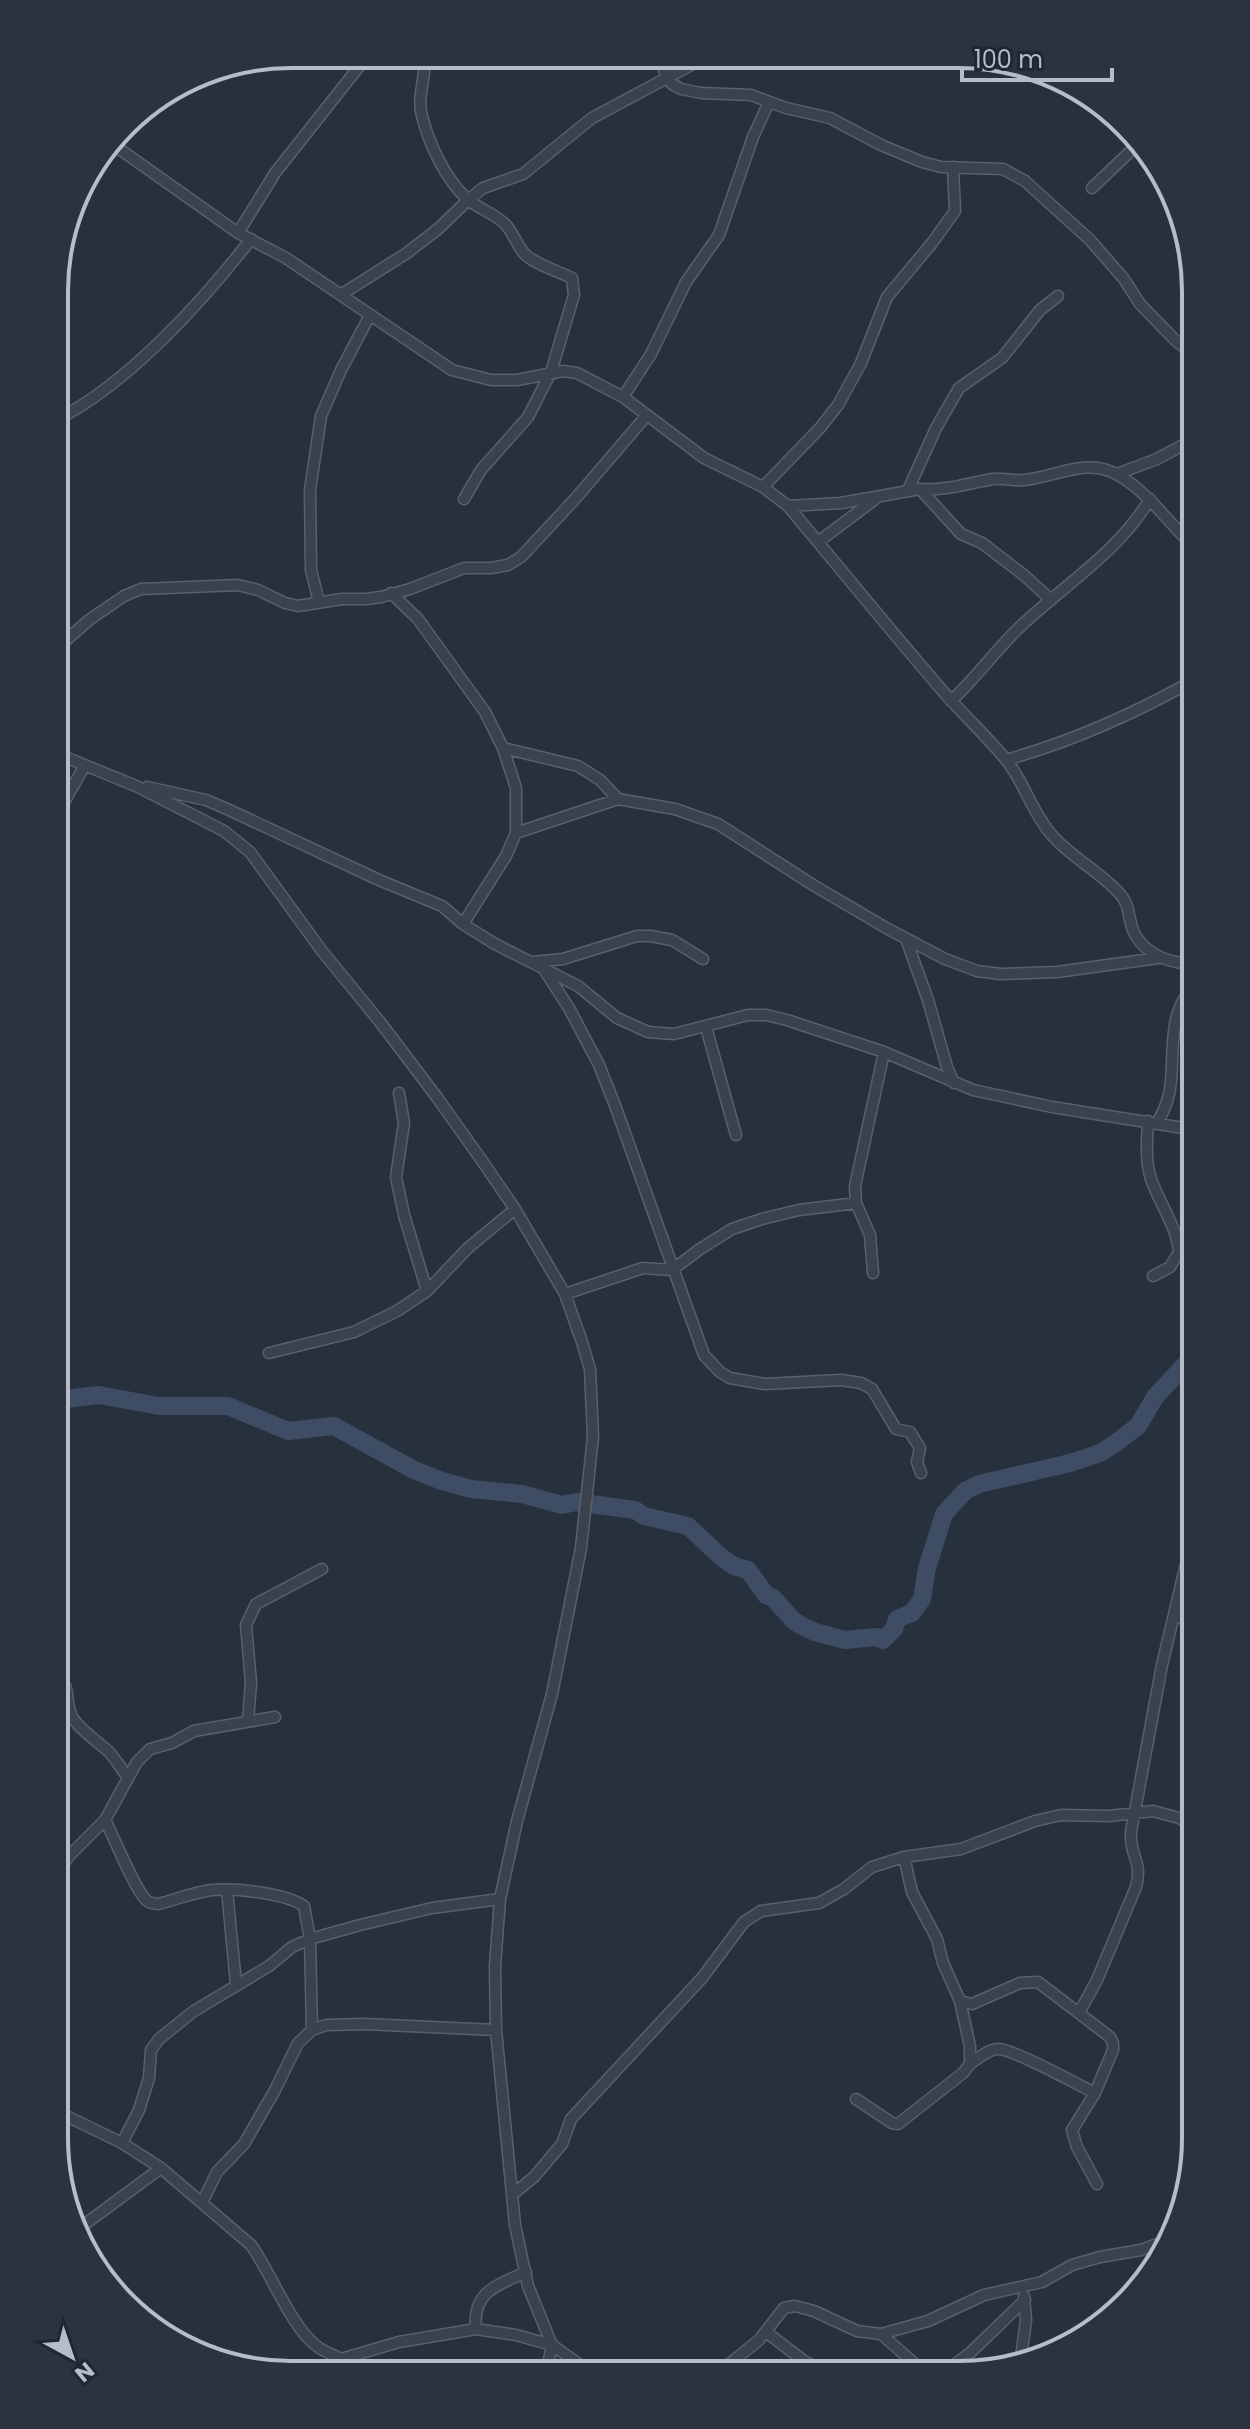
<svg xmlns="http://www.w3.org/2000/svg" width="1250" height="2429" viewBox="0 0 1250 2429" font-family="Poppins,sans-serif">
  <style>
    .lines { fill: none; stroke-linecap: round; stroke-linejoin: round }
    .river { stroke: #3e4d64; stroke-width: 18 }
    .minor-casing { stroke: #59606b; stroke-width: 13 }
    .minor { stroke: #3b424d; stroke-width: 10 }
    .rim { fill: none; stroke: #b7bdc8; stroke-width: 4 }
  </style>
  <rect width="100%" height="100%" fill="#27303d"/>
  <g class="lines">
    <path class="river" d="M55,1400L99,1395L159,1406H228L288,1431L334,1426L414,1470L442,1481L471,1489L522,1494L562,1505L576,1502L635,1510L644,1516L688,1526L721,1557L734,1566L748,1570L766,1595L773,1598L794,1621L802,1626L815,1632L845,1640L876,1637L883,1640L894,1629L897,1619L912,1613L922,1599L927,1568L944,1514L965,1491L979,1484L1070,1463L1100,1453L1113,1445L1138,1426L1155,1397L1196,1353"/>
    <g class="minor-casing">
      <path id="minor" d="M423,55C428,76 416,95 422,116C429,144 445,178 466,198C478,209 495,213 507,226C513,234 517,244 523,252C531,263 560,272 572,278L574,295L551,372L528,417L481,470L464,499
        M661,56L666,77L672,84L681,89L701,93L751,95L786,108L830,118L881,145L922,162L941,167L1003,169L1025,181L1090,240L1124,279L1140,304L1175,340L1196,357
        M990,59V58
        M111,143L238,233L286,258L452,370L491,380H517L563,371L577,373L623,397L704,458L763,487L788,506C839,567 889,629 941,689C962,714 987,736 1007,761C1025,784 1032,812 1051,834C1071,858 1100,871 1120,894C1134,909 1124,928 1145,947C1159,960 1177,963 1196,965
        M1092,188L1137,145
        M238,233L275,173L369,54
        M342,294L407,253L438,229L468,200L483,188L523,174L592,118L706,57
        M623,397L651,354L686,282L719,235L753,137L769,102
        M56,420C127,385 203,301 251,239
        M1117,474L1157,459L1196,438
        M763,487L820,428L838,405L861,363L887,297L932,243L955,211L953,167
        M920,489C946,491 968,483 993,479C1004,478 1014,481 1024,480C1057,477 1088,456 1120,476C1151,495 1170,525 1196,549
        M908,490L936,428L959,388L1002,358L1040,310L1058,296
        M788,506L841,503L920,489L961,534L982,543L1025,576L1051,600
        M818,542L874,500
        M391,593L418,619L485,712L503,748L516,788V833L506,856L463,924
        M319,602L311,570L310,490L321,416L341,370L370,315
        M56,649L89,620L124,596L141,589L238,585L258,590L285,603L298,606L342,599H366L381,597L410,589L464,568H491L508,565L521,557L575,499L647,415
        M951,701C977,677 997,648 1023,624C1067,583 1118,552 1150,499
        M503,748L578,766L600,780L618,799
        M55,753L136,786L191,814L224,831L250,852L322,951L380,1022L436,1096L485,1165L515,1209L565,1294L582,1342L590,1369L593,1437L581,1548L552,1694L517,1821L500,1899L495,1966L496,2030L515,2225L528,2286L552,2345L593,2374
        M1006,760C1073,741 1136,713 1196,679
        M147,787L206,800L227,809L379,880L442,906L463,924L495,944L578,986L617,1018L648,1032L674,1034L748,1015H766L787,1020L884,1052L973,1090L1052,1107L1196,1130
        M55,818L85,765
        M516,833L618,799L675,809L718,824L813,885L888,929L945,959L977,971L1001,974L1057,972L1158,958
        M906,939L928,1000L947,1067L954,1083
        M533,962L563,959L637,936H651L672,940L703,959
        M543,968L569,1008L599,1065L616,1108L704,1355L720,1372L730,1378L765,1384L841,1380L861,1383L872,1389L896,1429L910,1432L920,1448L917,1462L921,1473
        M706,1027L736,1135
        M399,1093L404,1123L396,1177L404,1215L427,1291
        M1148,1121C1147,1140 1145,1160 1151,1179C1159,1203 1177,1226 1179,1252L1170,1267L1153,1276
        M1157,1123C1165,1110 1170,1096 1171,1081C1174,1052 1168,1006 1196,986
        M873,1273L870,1235L856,1203L855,1186L884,1052
        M565,1294L643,1268L672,1270L700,1249L732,1229L762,1219L799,1210L856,1203
        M269,1353L354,1332L397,1311L427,1291L468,1248L515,1209
        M1174,1614L1196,1626
        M54,1674C75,1687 62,1703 74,1720C83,1732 97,1741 108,1751C116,1759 121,1769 128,1777
        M248,1720L251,1683L246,1625L256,1604L322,1569
        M105,1820C114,1837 134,1888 146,1900C151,1904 152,1903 158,1904C175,1900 194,1892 212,1890C235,1888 285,1893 304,1906L310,1939L312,2030
        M54,1883L57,1873L69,1856L105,1820L137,1762L150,1749L172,1743L194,1731L275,1717
        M227,1890L236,1984
        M960,2001L972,2004L1020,1983L1038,1982L1110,2037L1113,2043V2050L1095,2093L1072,2130L1077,2147L1097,2184
        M1079,2013L1097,1980L1136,1887C1143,1860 1129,1856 1131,1832L1162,1665L1196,1522
        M970,2064C977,2059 989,2049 998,2049C1011,2048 1079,2085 1095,2093
        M856,2099L892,2123L898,2124L963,2073L970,2064V2046L960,2001L943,1963L937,1939L912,1892L904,1857
        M54,2110L122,2143L161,2168L251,2245C271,2273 292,2329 318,2347C325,2352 334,2355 341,2359L399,2342L476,2329L516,2335L552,2345L546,2374
        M122,2143L139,2110L149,2078L151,2050L159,2039L194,2011L269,1966L292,1947L310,1939L360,1925L432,1908L500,1899
        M512,2195L534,2177L562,2144L571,2119L702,1978L744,1922L761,1911L819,1903L844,1889L872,1867L904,1857L961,1849L1035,1821L1061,1815L1109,1816L1153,1811L1179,1818L1196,1828
        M202,2203L217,2172L244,2144L275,2090L298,2043L312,2030L326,2025L364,2024L496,2030
        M77,2230L161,2168
        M476,2329C472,2292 496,2286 526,2272
        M766,2332L804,2361L831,2375
        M881,2334L915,2364L932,2372H945L970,2353L1025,2300
        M1020,2365L1026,2320L1024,2296
        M339,2373L341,2359
        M717,2374L759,2340L784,2308L795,2306L814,2311L857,2331L881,2334L928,2321L984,2295L1042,2282L1072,2265L1100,2257L1141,2250L1173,2238"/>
    </g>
    <use href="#minor" class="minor"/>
  </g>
  <path d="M0 0H1250V2429H0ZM291 68H959A223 223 0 0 1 1182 291V2138A223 223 0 0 1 959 2361H291A223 223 0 0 1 68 2138V291A223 223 0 0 1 291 68Z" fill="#2c333f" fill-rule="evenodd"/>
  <path class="rim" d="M291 68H959A223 223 0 0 1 1182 291V2138A223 223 0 0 1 959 2361H291A223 223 0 0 1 68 2138V291A223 223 0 0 1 291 68Z"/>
  <g transform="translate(72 2357) rotate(140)" stroke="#202733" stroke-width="6" paint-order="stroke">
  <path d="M0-6L14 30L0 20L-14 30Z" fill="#b7bdc8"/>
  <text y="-12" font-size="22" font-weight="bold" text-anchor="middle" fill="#b7bdc8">N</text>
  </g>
  <path d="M962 68v12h150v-12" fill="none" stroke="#b7bdc8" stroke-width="4"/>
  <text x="974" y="68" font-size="24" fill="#b7bdc8" stroke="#202733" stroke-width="6" paint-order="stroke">100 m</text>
</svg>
